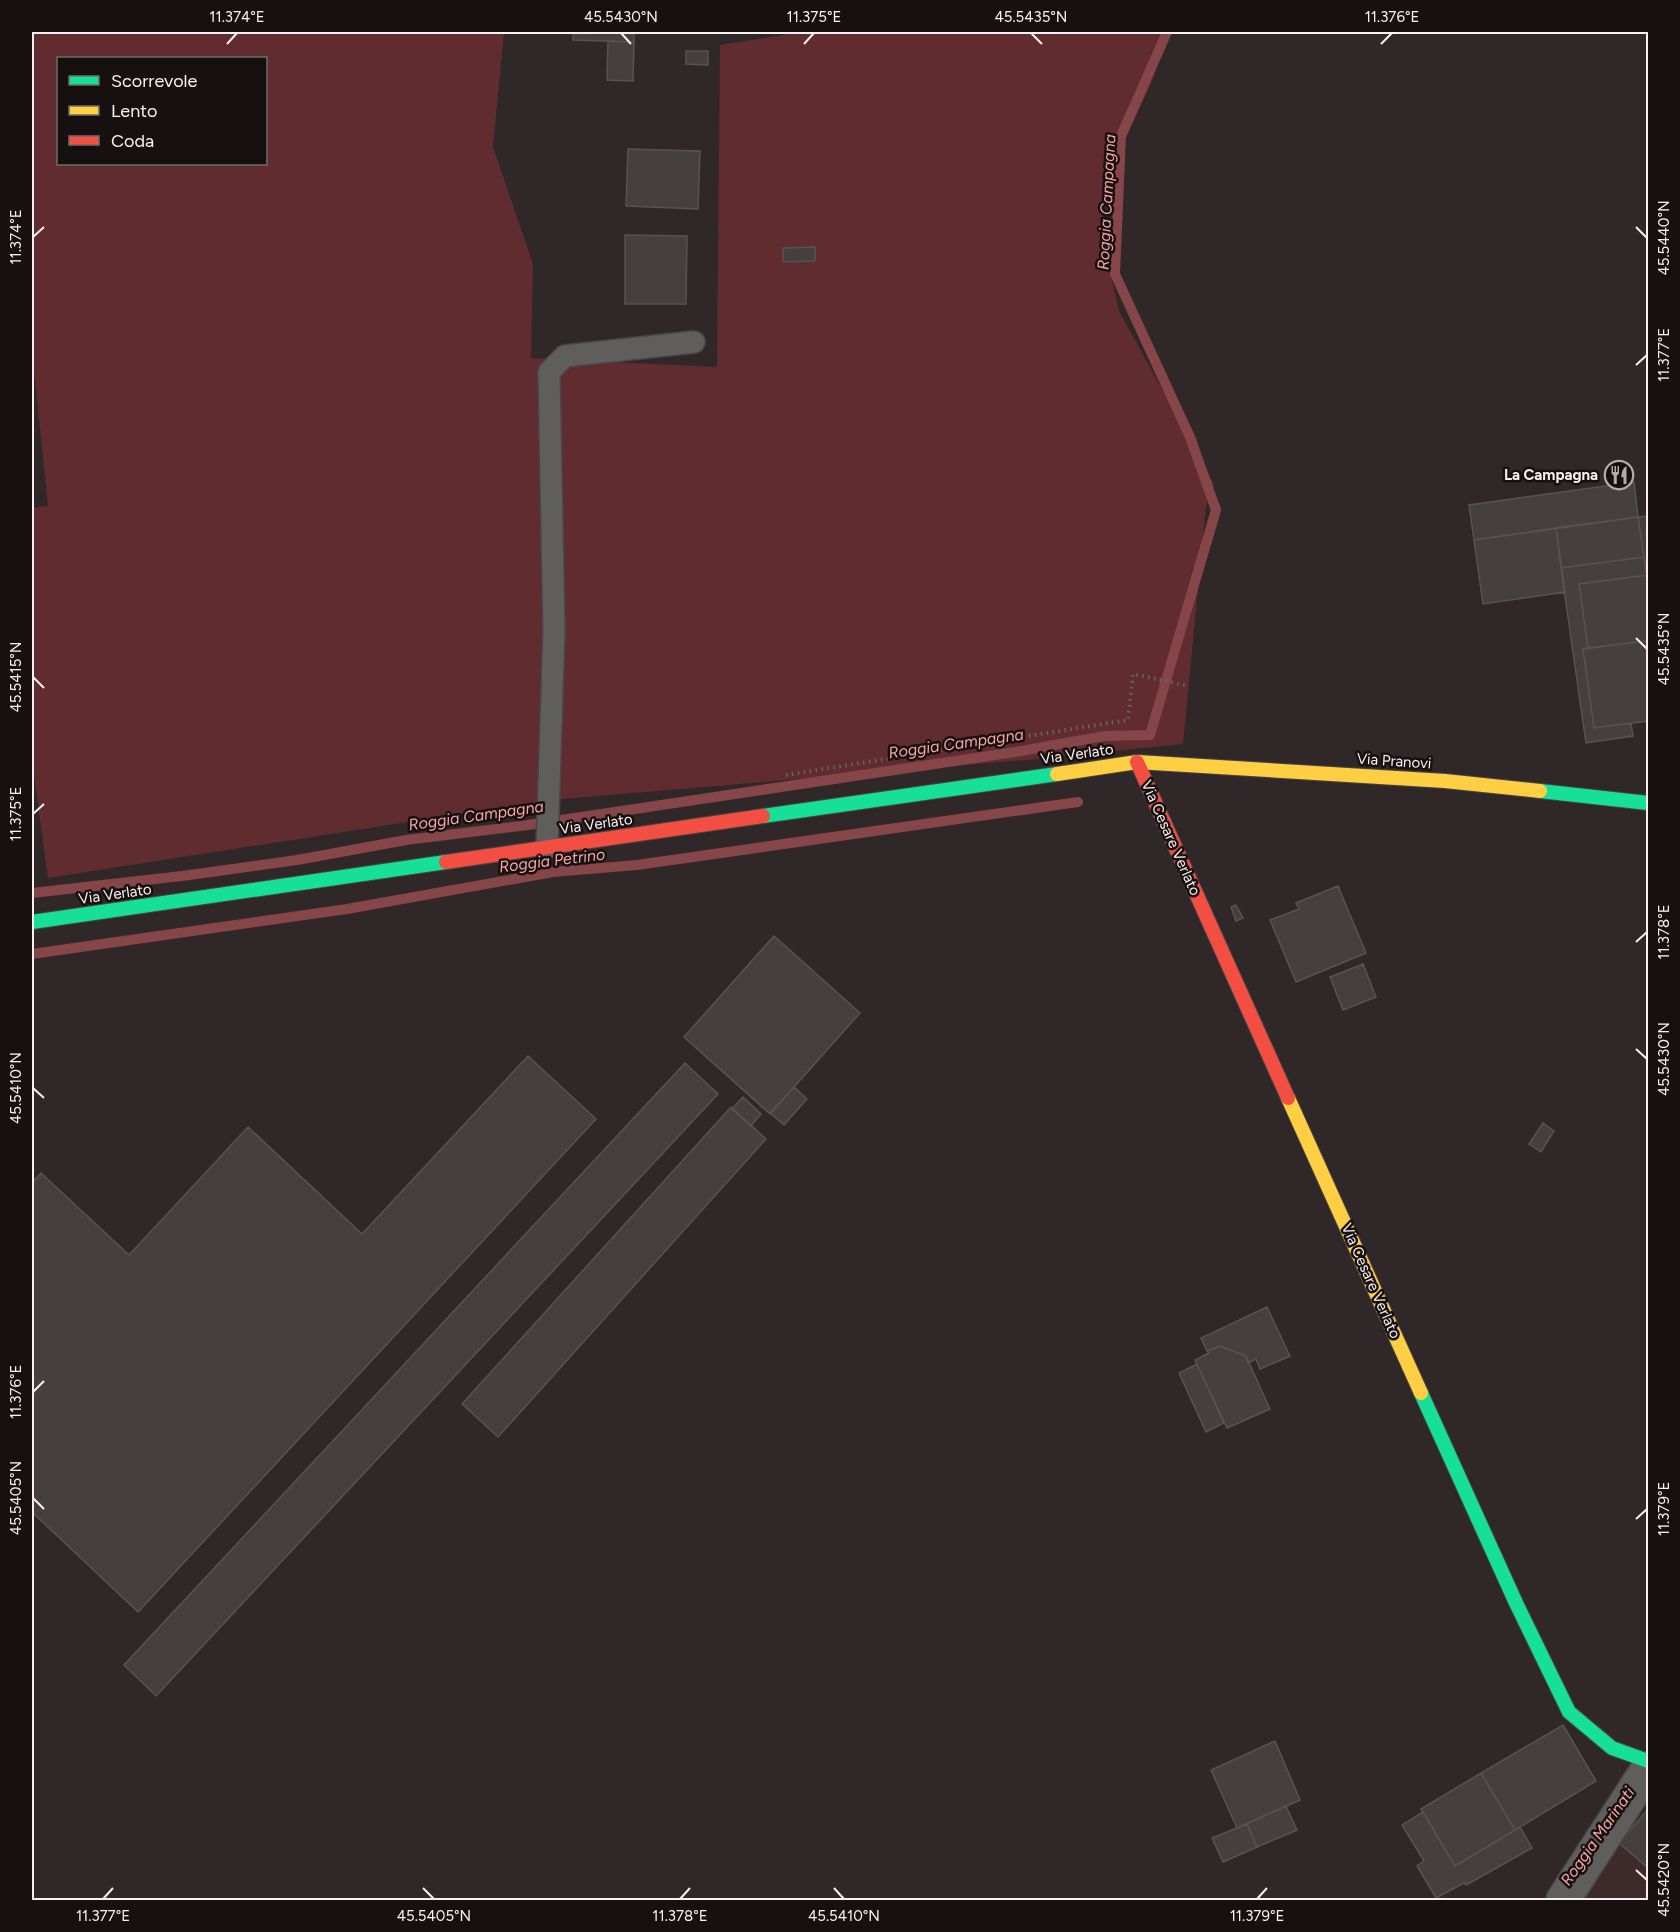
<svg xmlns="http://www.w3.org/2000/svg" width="1680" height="1932" viewBox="0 0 1680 1932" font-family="Figtree,sans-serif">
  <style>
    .built { fill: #3f2a2b }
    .green { fill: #602c2f; fill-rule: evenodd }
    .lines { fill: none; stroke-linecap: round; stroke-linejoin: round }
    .stream { stroke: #864548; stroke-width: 10 }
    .building { fill: #463f3f; stroke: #5a5252; stroke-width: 1.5 }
    .lane-casing { stroke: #4c4545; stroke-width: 24 }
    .street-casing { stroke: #4c4545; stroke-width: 36 }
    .fast-casing { stroke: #4c4545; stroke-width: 16 }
    .slow-casing { stroke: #4c4545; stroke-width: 16 }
    .jam-casing { stroke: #4c4545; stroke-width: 16 }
    .path { stroke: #686464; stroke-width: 4; stroke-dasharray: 1.5 4.5; stroke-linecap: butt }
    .lane { stroke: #605d5d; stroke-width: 21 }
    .street { stroke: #605d5d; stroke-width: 33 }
    .fast { stroke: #16e098; stroke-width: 14 }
    .slow { stroke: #ffcf43; stroke-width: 14 }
    .jam { stroke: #f24e42; stroke-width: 14 }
    .ticks { fill: none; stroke: #fbf0f0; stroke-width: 2 }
    .labels { text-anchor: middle; stroke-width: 5; stroke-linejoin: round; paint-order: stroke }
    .poi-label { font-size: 15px; font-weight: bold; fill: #fbf0f0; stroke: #171010; text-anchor: end }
    .street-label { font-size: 15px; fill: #fbf0f0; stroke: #171010 }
    .water-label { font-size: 16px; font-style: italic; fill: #f9a5a7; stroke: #171010 }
    .neatline { fill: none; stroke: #fbf0f0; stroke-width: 2 }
    .ticks-label { font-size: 15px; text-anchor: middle; fill: #fbf0f0 }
  </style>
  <rect width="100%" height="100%" fill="#302828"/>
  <path class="built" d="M1648,1809V1900H1580L1619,1843Z"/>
  <path class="green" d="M32,32H504L493,147L533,264L531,358L717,367L720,45L801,32H1167L1153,79L1108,178L1101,232L1119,311L1214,484L1206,506L1183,744L1036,759L549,800L48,878L32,761V508L48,506L32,351ZM58,58H266V164H58Z"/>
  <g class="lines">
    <path class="stream" d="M32,893L182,876L297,860L406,840L528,825L1015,752L1105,736L1150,735L1216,510L1190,437L1115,274L1121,136L1167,32
      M32,954L347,909L553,872L637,865L1078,802"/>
  </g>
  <path class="building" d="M573,32H634V42L573,40Z
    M608,41L634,42L633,81L607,80Z
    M686,51H708V65L686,64Z
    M628,149L700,151L698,209L626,206Z
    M625,235L687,236L686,304H625Z
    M815,247V261L783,262V248Z
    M1634,482L1638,517L1474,540L1469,505Z
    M1648,516V572H1646L1638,517Z
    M1638,517L1644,557L1561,568L1556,528Z
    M1556,528L1565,592L1483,604L1474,540Z
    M1644,557L1646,572H1648V575L1579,584L1588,648L1583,649L1594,728L1631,723L1633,736L1586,743L1561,568Z
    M1648,575V646L1646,641L1588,648L1579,584Z
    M1646,641L1648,646V721L1594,728L1583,649Z
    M1338,886L1366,953L1296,982L1270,920L1299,909L1296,903Z
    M1236,905L1243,918L1236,921L1231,907Z
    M774,936L860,1013L770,1114L684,1037Z
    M1363,964L1376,997L1343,1010L1330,977Z
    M528,1056L596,1119L138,1612L32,1512V1183L41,1173L129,1255L248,1127L362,1234Z
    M685,1063L718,1094L156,1696L124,1665Z
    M794,1087L807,1099L784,1125L770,1113Z
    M743,1097L761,1114L751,1126L732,1109Z
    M731,1107L766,1139L498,1437L462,1404Z
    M1543,1123L1554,1131L1541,1152L1529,1144Z
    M1267,1307L1290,1356L1260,1369L1256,1359L1248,1363L1246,1356L1220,1346L1207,1351L1201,1338Z
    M1220,1346L1246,1356L1270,1409L1227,1428L1195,1360L1209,1353L1207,1351Z
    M1197,1364L1224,1423L1206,1432L1179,1373Z
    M1563,1725L1596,1781L1515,1830L1481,1773Z
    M1275,1741L1300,1800L1237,1828L1211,1770Z
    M1481,1773L1515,1830L1455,1866L1421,1809Z
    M1286,1806L1297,1830L1257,1847L1247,1824Z
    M1648,1809V1868L1619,1843Z
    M1423,1812L1455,1866L1520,1827L1532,1848L1466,1885L1464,1883L1436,1898L1417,1866L1424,1861L1402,1825Z
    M1247,1824L1257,1847L1223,1862L1212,1838Z"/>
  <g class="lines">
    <g class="lane-casing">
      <path id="lane" d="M547,848L554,630L549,372L565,356L694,342"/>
    </g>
    <g class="street-casing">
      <path id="street" d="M1563,1900L1648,1769"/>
    </g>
    <g class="fast-casing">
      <path id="fast" d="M1540,791L1648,803
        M763,816L1057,774
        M32,922L446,862
        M1421,1393L1516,1603L1569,1712L1612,1748L1648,1761"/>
    </g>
    <g class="slow-casing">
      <path id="slow" d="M1057,774L1137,762L1445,781L1540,791
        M1288,1098L1421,1393"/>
    </g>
    <g class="jam-casing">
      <path id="jam" d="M1137,762L1288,1098
        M446,862L763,816"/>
    </g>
    <path class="path" d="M786,775L1128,720L1133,674L1189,686"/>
    <use href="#lane" class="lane"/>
    <use href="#street" class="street"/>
    <use href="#fast" class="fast"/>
    <use href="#slow" class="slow"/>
    <use href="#jam" class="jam"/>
  </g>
  <path class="ticks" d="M621,33L631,44M1031,33L1042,44M227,44L237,33M804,44L814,33M1381,44L1392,33M1636,227L1647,238M33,237L44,227M1636,365L1647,355M1636,638L1647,649M33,677L44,688M33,814L44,804M1636,942L1647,932M1636,1049L1647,1059M33,1088L44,1098M33,1392L44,1381M33,1498L44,1509M1636,1519L1647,1509M1636,1870L1647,1880M423,1888L434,1899M834,1888L844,1899M103,1899L113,1888M680,1899L690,1888M1257,1899L1267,1888"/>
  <defs>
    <g id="restaurant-ring" transform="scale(1.5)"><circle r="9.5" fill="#171010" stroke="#b4aaaa" stroke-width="1.5"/><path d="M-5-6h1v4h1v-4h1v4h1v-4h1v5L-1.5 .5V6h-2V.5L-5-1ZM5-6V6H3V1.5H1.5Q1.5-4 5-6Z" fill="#b4aaaa"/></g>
  </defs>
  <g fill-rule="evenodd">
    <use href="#restaurant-ring" x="1619" y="475"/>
  </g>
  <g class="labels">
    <g class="poi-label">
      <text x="1598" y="480">La Campagna</text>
    </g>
    <g class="street-label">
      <text transform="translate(1077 754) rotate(-8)" y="5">Via Verlato</text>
      <text transform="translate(1394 761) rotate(4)" y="5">Via Pranovi</text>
      <text transform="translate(596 824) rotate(-8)" y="5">Via Verlato</text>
      <text transform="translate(1171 838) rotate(66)" y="5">Via Cesare Verlato</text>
      <text transform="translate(115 894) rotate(-8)" y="5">Via Verlato</text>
      <text transform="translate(1371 1281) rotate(66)" y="5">Via Cesare Verlato</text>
    </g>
    <g class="water-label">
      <text transform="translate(1106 202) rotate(-87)" y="6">Roggia Campagna</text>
      <text transform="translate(956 743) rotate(-8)" y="6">Roggia Campagna</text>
      <text transform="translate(476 815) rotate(-8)" y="6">Roggia Campagna</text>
      <text transform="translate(552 860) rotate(-7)" y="6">Roggia Petrino</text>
      <text transform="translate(1597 1836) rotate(-55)" y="6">Roggia Marinati</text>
    </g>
  </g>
  <rect width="1680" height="1932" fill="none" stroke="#171010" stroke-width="66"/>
  <rect x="57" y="57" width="210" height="108" fill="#171010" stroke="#726a6a" stroke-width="1.5"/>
  <rect x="69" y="76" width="30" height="9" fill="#16e098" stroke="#726a6a" stroke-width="1.5"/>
  <text x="111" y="87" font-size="18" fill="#fbf0f0">Scorrevole</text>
  <rect x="69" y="106" width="30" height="9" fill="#ffcf43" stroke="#726a6a" stroke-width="1.5"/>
  <text x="111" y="117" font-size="18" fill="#fbf0f0">Lento</text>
  <rect x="69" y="136" width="30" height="9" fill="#f24e42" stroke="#726a6a" stroke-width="1.5"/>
  <text x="111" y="147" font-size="18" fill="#fbf0f0">Coda</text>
  <rect x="33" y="33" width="1614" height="1866" class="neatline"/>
  <g class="ticks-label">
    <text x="237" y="22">11.374°E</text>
    <text x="621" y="22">45.5430°N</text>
    <text x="814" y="22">11.375°E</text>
    <text x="1031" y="22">45.5435°N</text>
    <text x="1392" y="22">11.376°E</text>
    <text transform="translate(16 237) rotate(-90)" y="5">11.374°E</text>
    <text transform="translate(1664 238) rotate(-90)" y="5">45.5440°N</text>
    <text transform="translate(1664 355) rotate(-90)" y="5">11.377°E</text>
    <text transform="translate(1664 649) rotate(-90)" y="5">45.5435°N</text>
    <text transform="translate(16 677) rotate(-90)" y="5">45.5415°N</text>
    <text transform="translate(16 814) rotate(-90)" y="5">11.375°E</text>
    <text transform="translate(1664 932) rotate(-90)" y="5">11.378°E</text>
    <text transform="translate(1664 1059) rotate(-90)" y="5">45.5430°N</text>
    <text transform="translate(16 1088) rotate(-90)" y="5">45.5410°N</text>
    <text transform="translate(16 1392) rotate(-90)" y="5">11.376°E</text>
    <text transform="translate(16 1498) rotate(-90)" y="5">45.5405°N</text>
    <text transform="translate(1664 1509) rotate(-90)" y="5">11.379°E</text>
    <text transform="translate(1664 1880) rotate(-90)" y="5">45.5420°N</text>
    <text x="103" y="1921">11.377°E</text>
    <text x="434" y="1921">45.5405°N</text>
    <text x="680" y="1921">11.378°E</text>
    <text x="844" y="1921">45.5410°N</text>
    <text x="1257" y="1921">11.379°E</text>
  </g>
</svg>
